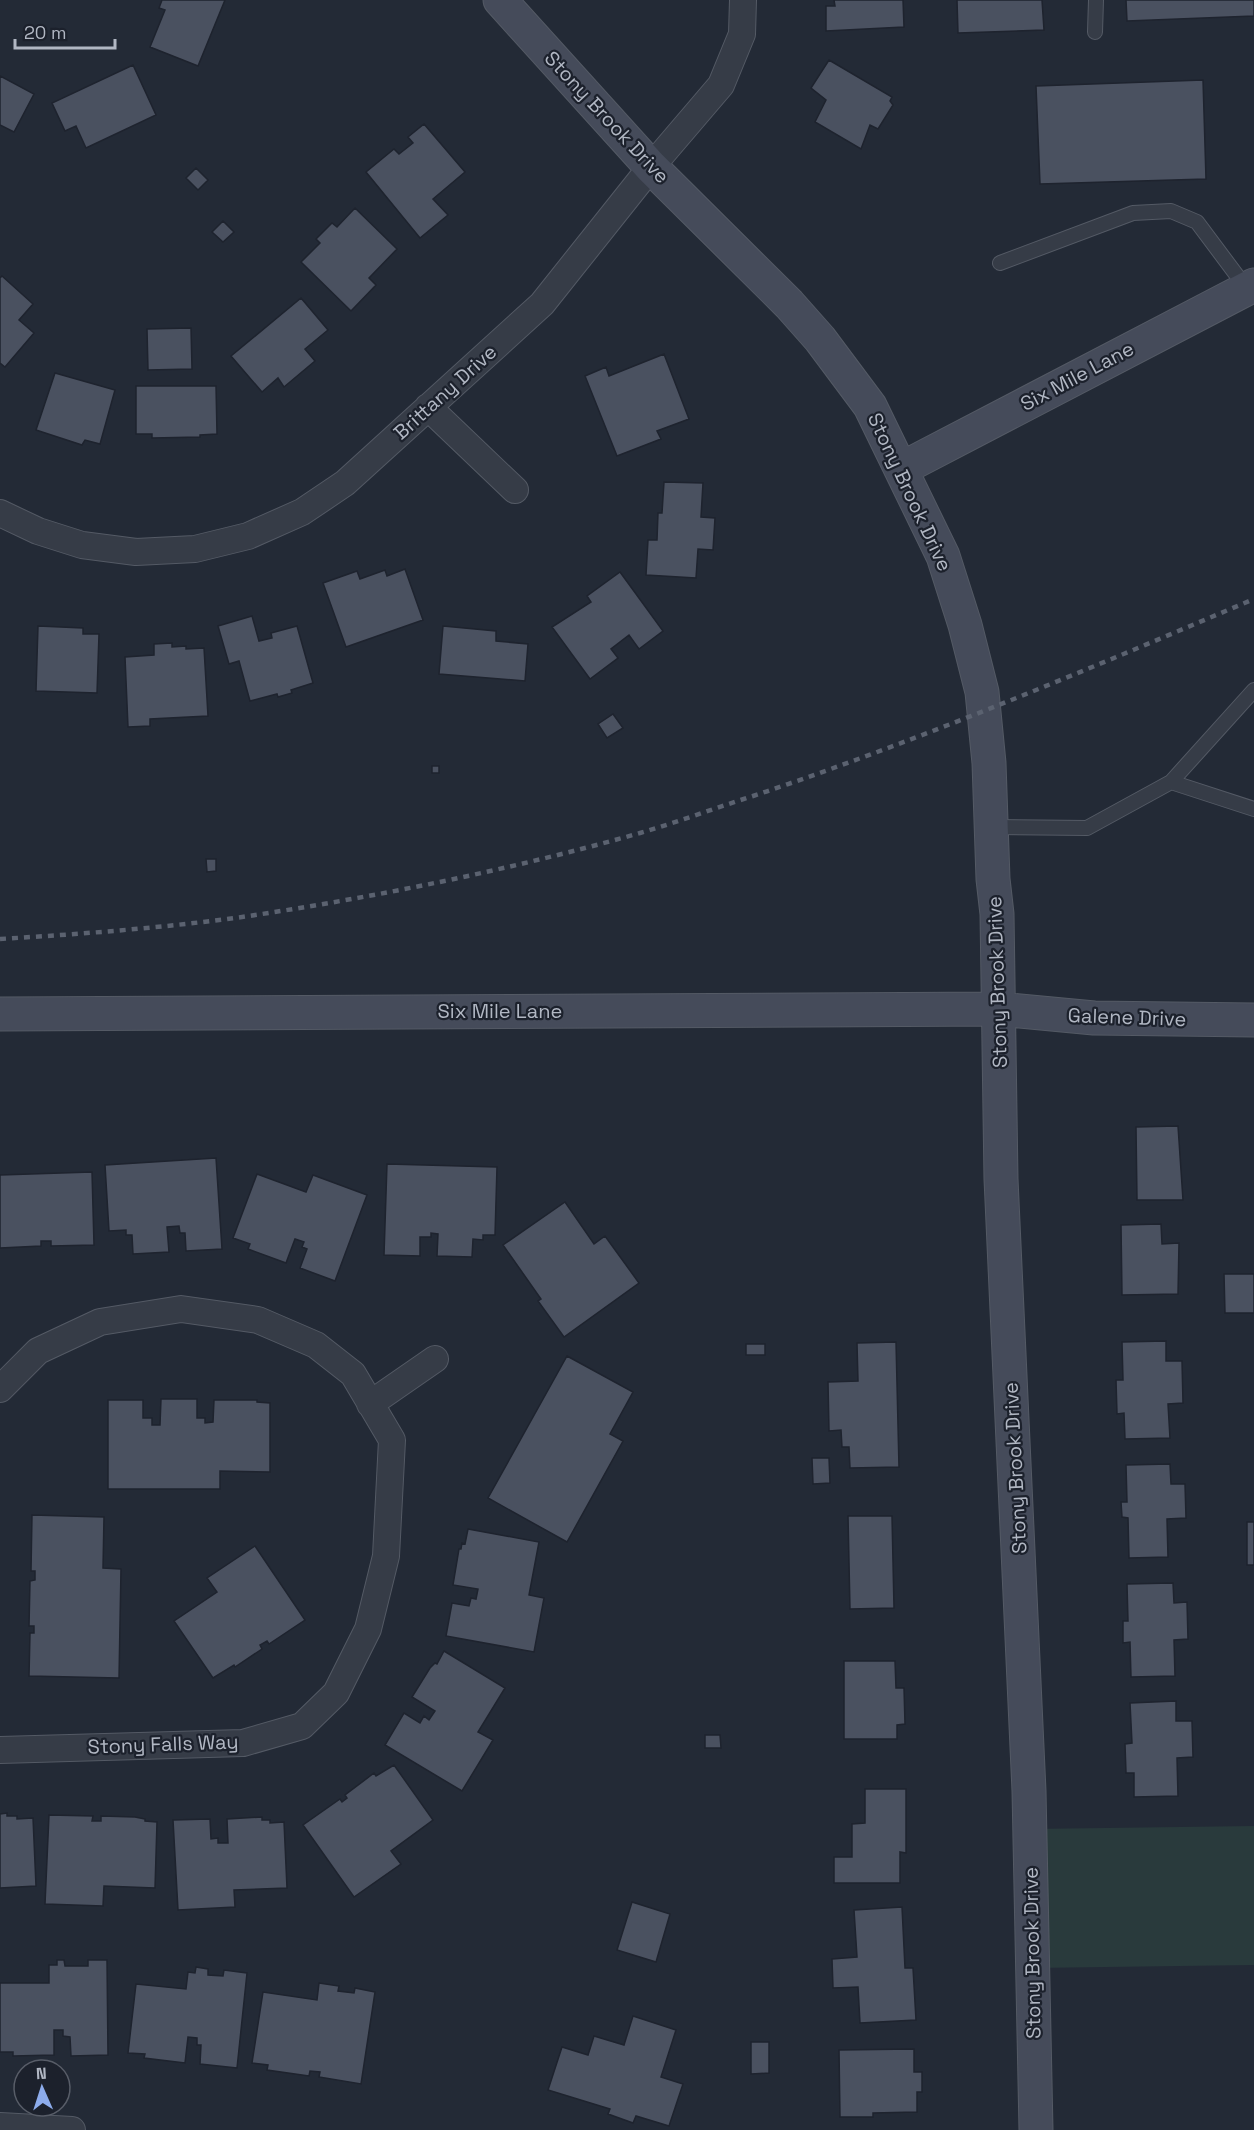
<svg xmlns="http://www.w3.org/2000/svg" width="1254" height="2130" viewBox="0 0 1254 2130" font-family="'Space Grotesk',sans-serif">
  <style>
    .green { fill: #293a3c }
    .building { fill: #4a5160; stroke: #1e232e; stroke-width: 1.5 }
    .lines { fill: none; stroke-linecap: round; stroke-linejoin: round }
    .lane-casing { stroke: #545a65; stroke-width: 16 }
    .street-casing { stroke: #545a65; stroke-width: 28 }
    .secondary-casing { stroke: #545a65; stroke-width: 35 }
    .lane { stroke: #363c47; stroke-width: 14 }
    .street { stroke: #363c47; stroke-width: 26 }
    .secondary { stroke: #454b5a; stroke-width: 33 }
    .rail { stroke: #5b6270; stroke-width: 4.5; stroke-dasharray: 6 6; stroke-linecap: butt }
    .labels { text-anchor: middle; stroke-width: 4.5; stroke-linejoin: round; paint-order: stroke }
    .street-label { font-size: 20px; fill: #b1b7c3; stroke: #1c212c }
  </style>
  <rect width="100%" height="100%" fill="#232a36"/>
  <path class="green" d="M1254,1826V1965L1033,1968L1030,1829Z"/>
  <path class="building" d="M162,0H225L198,66L150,47L165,10L159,8Z
    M834,0H903L904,27L826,31V6H835Z
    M957,0H1042L1044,30L958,33Z
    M1126,0H1254V16L1127,21Z
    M829,60L892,97L890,101L893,105L878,129L870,125L861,149L815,122L826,100L811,88Z
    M133,65L156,115L86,148L76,126L65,131L52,103Z
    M0,76L34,94L14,132L0,125Z
    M1203,80L1206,179L1040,184L1036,86Z
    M424,124L465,172L433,199L448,215L420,238L366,172L394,149L399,154L413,143L408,137Z
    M196,168L208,180L198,190L186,178Z
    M355,208L397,249L369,278L376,285L351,311L301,262L320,243L316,239L332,223L337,227Z
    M223,221L234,232L223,242L212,232Z
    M2,276L33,304L19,320L34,333L5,367L0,363V278Z
    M301,298L328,330L305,349L315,361L284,387L278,378L262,392L231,356Z
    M191,328L192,369L148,370L147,329Z
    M664,354L689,419L657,431L661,439L617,456L585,376L606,367L609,376Z
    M55,373L115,390L100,444L85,440L82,445L36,430Z
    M136,386H216L217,434L200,435V437L152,438V434H136Z
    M664,482L703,483L701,517L715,518L713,550L698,549L696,578L646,575L648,540H657L658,513H662Z
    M405,569L423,620L346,647L323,583L357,571L360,579L385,570L387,576Z
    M620,572L663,631L639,649L629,635L611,649L618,658L590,679L552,627L591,602L587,596Z
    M252,616L259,641L272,638L271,633L297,626L313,683L291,690L292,693L278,697L277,694L250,701L239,661L229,664L218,626Z
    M38,626L83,628V634H99L97,693L36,691Z
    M443,626L496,631V641L528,644L525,681L439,674Z
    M172,643V647L186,646V649L204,648L208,716L150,719V726L128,727L125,657L154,655V644Z
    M613,714L623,728L607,738L598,724Z
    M432,766H439V773H432Z
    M206,859H216V871L207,872Z
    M1178,1126L1183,1200H1137L1136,1127Z
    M216,1158L222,1249L186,1251L185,1233H180L179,1226L167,1227L169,1252L133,1254L132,1235H126V1230L109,1231L105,1165Z
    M387,1164L497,1167L495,1235H483V1240L473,1239L472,1257L437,1256L438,1234L431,1233V1237H420V1256L384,1255Z
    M92,1172L94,1245L51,1246V1241H41V1246L0,1248V1175Z
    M257,1174L306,1192L313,1175L367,1195L335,1281L300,1268L307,1249L302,1247L304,1242L295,1239L286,1263L248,1249L250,1244L233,1238Z
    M565,1202L594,1244L605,1236L639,1283L564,1337L538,1301L541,1299L503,1245Z
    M1161,1224L1162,1244L1179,1243L1178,1294L1122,1295L1121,1225Z
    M1224,1274H1254V1313H1225Z
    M1166,1341V1361H1182L1183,1403L1168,1404L1170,1438L1125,1439L1124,1413L1117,1414L1116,1380H1123L1122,1342Z
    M896,1342L899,1467L850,1468L849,1447H842L841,1430L829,1431L828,1382L858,1381L857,1343Z
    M746,1344H765V1355H746Z
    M567,1356L633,1392L610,1434L623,1441L567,1542L488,1498Z
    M161,1399H197V1418H205V1423L213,1422L214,1400H257V1402L270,1403V1472L220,1471V1489H108V1400H143V1418H152V1425H160Z
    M812,1458H829L830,1483L813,1484Z
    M1170,1464L1171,1484H1185L1186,1518L1167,1519L1168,1557L1129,1558L1128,1518L1122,1517L1121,1502H1127L1126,1465Z
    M32,1515L104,1517L103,1568L121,1569L119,1678L29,1676L30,1633H34V1626H29L30,1581L35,1580V1571H31Z
    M848,1516H892L894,1608L850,1609Z
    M1247,1522H1254V1565H1247Z
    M468,1529L539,1542L529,1595L544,1598L534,1652L446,1636L452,1603L469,1606L471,1598L476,1599L478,1589L453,1585L459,1549H461L462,1543L465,1544Z
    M255,1546L305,1620L269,1644L267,1641L260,1645L262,1649L235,1667L234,1665L213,1678L174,1621L217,1592L207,1578Z
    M1173,1583L1174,1603L1187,1602L1188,1639L1174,1640L1175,1676L1131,1677L1130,1642L1123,1643V1621H1128L1127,1584Z
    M444,1651L505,1688L478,1732L493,1740L462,1791L385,1745L404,1713L420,1723L424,1716L429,1720L435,1711L412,1697L430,1668L435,1663L437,1664Z
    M844,1661H895L896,1688H904L905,1724L897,1725V1739H844Z
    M1176,1701V1721H1192L1193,1757L1177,1758L1178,1796L1134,1797V1773H1126L1125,1744L1132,1743L1130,1703Z
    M705,1735H720L721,1748H705Z
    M394,1765L433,1820L391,1851L401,1864L354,1897L303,1825L340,1799L342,1802L347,1798L345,1795L374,1773L376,1776Z
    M865,1789H906V1853L900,1852V1883H834V1857H852V1824L865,1823Z
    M7,1813V1816H17V1819L33,1818L36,1886L0,1888V1814Z
    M49,1815L93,1816L92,1821H101V1816L135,1817L145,1819V1821L157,1822L155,1888L104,1886L103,1906L45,1904Z
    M262,1817V1820H270V1823L284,1822L287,1888L234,1890L235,1907L178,1910L173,1820L210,1819L211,1839L218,1838V1843H228L227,1819Z
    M632,1902L670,1914L656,1962L617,1950Z
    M902,1907L905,1968H913L916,2020L860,2023L858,1987L833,1988L832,1959L857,1957L854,1910Z
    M57,1960H64L65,1966H88V1960H107L108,2055L71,2056L70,2037L63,2036V2030H54V2055L13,2056V2052H0V1983H49V1965H57Z
    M196,1967L208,1969V1975L223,1976L224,1970L247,1973L237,2068L200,2064L201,2045H197V2038L188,2037L185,2063L144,2058L145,2054L128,2053L136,1984L186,1989L188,1972L195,1973Z
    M319,1983L339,1986L338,1991L354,1993L355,1988L375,1992L361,2084L319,2077L320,2072L310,2071L309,2076L267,2070L268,2065L252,2063L263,1992L317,2000Z
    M633,2016L676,2030L661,2077L683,2084L669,2126L636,2116L633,2123L608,2114L610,2109L548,2090L562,2047L588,2055L594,2036L624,2045Z
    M751,2042H769V2073L751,2074Z
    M914,2049V2072H922V2092H917V2112L873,2113V2117H840L839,2050Z"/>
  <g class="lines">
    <g class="lane-casing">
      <path id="lane" d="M1095,32L1096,0
        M1000,263L1133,213L1171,211L1197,222L1247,289
        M1171,782L1254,809
        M992,827L1087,828L1171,782L1254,690"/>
    </g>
    <g class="street-casing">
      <path id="street" d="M428,407L515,490
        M0,513L38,531L82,545L136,552L195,549L248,536L302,512L345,483L542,304L651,167L721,85L742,34L743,0
        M0,1389L38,1351L100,1322L181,1309L258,1320L316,1345L353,1374L392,1440L386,1556L368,1629L336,1693L302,1726L243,1743L0,1750
        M370,1404L435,1359
        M0,2126L72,2130"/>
    </g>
    <g class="secondary-casing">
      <path id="secondary" d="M500,0L651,167L789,304L820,339L870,406L943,556L965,625L982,692L989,763L993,879L997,914L1001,1179L1029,1791L1036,2130
        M901,469L1254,285
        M0,1014L999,1009L1094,1018L1254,1020"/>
    </g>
    <use href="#lane" class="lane"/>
    <use href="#street" class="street"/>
    <use href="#secondary" class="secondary"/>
    <path class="rail" d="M0,939C81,934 162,928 242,917C376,897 510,870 640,833C678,822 715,808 753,796C923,739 1089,669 1254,599"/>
  </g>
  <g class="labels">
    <g class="street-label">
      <text transform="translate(607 117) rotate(47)" y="7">Stony Brook Drive</text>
      <text transform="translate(1077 376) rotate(-28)" y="7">Six Mile Lane</text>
      <text transform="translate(445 392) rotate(-42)" y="7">Brittany Drive</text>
      <text transform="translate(910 492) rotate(65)" y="7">Stony Brook Drive</text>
      <text transform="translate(997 982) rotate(-92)" y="7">Stony Brook Drive</text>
      <text x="500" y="1018">Six Mile Lane</text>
      <text transform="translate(1127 1017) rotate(2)" y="7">Galene Drive</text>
      <text transform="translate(1015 1468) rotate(-93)" y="7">Stony Brook Drive</text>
      <text transform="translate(163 1744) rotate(-2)" y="7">Stony Falls Way</text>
      <text transform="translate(1032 1953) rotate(-91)" y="7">Stony Brook Drive</text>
    </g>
  </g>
  <g transform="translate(42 2088) rotate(357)"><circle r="28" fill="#1c212c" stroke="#585d68" stroke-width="1.5"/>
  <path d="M0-4.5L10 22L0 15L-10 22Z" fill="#8dacec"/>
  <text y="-9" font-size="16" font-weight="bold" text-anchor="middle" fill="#b1b7c3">N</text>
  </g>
  <path d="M15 39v9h100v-9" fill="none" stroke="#b1b7c3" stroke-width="3"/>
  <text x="24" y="39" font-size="18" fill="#b1b7c3" stroke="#1c212c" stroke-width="4.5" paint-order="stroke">20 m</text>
</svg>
